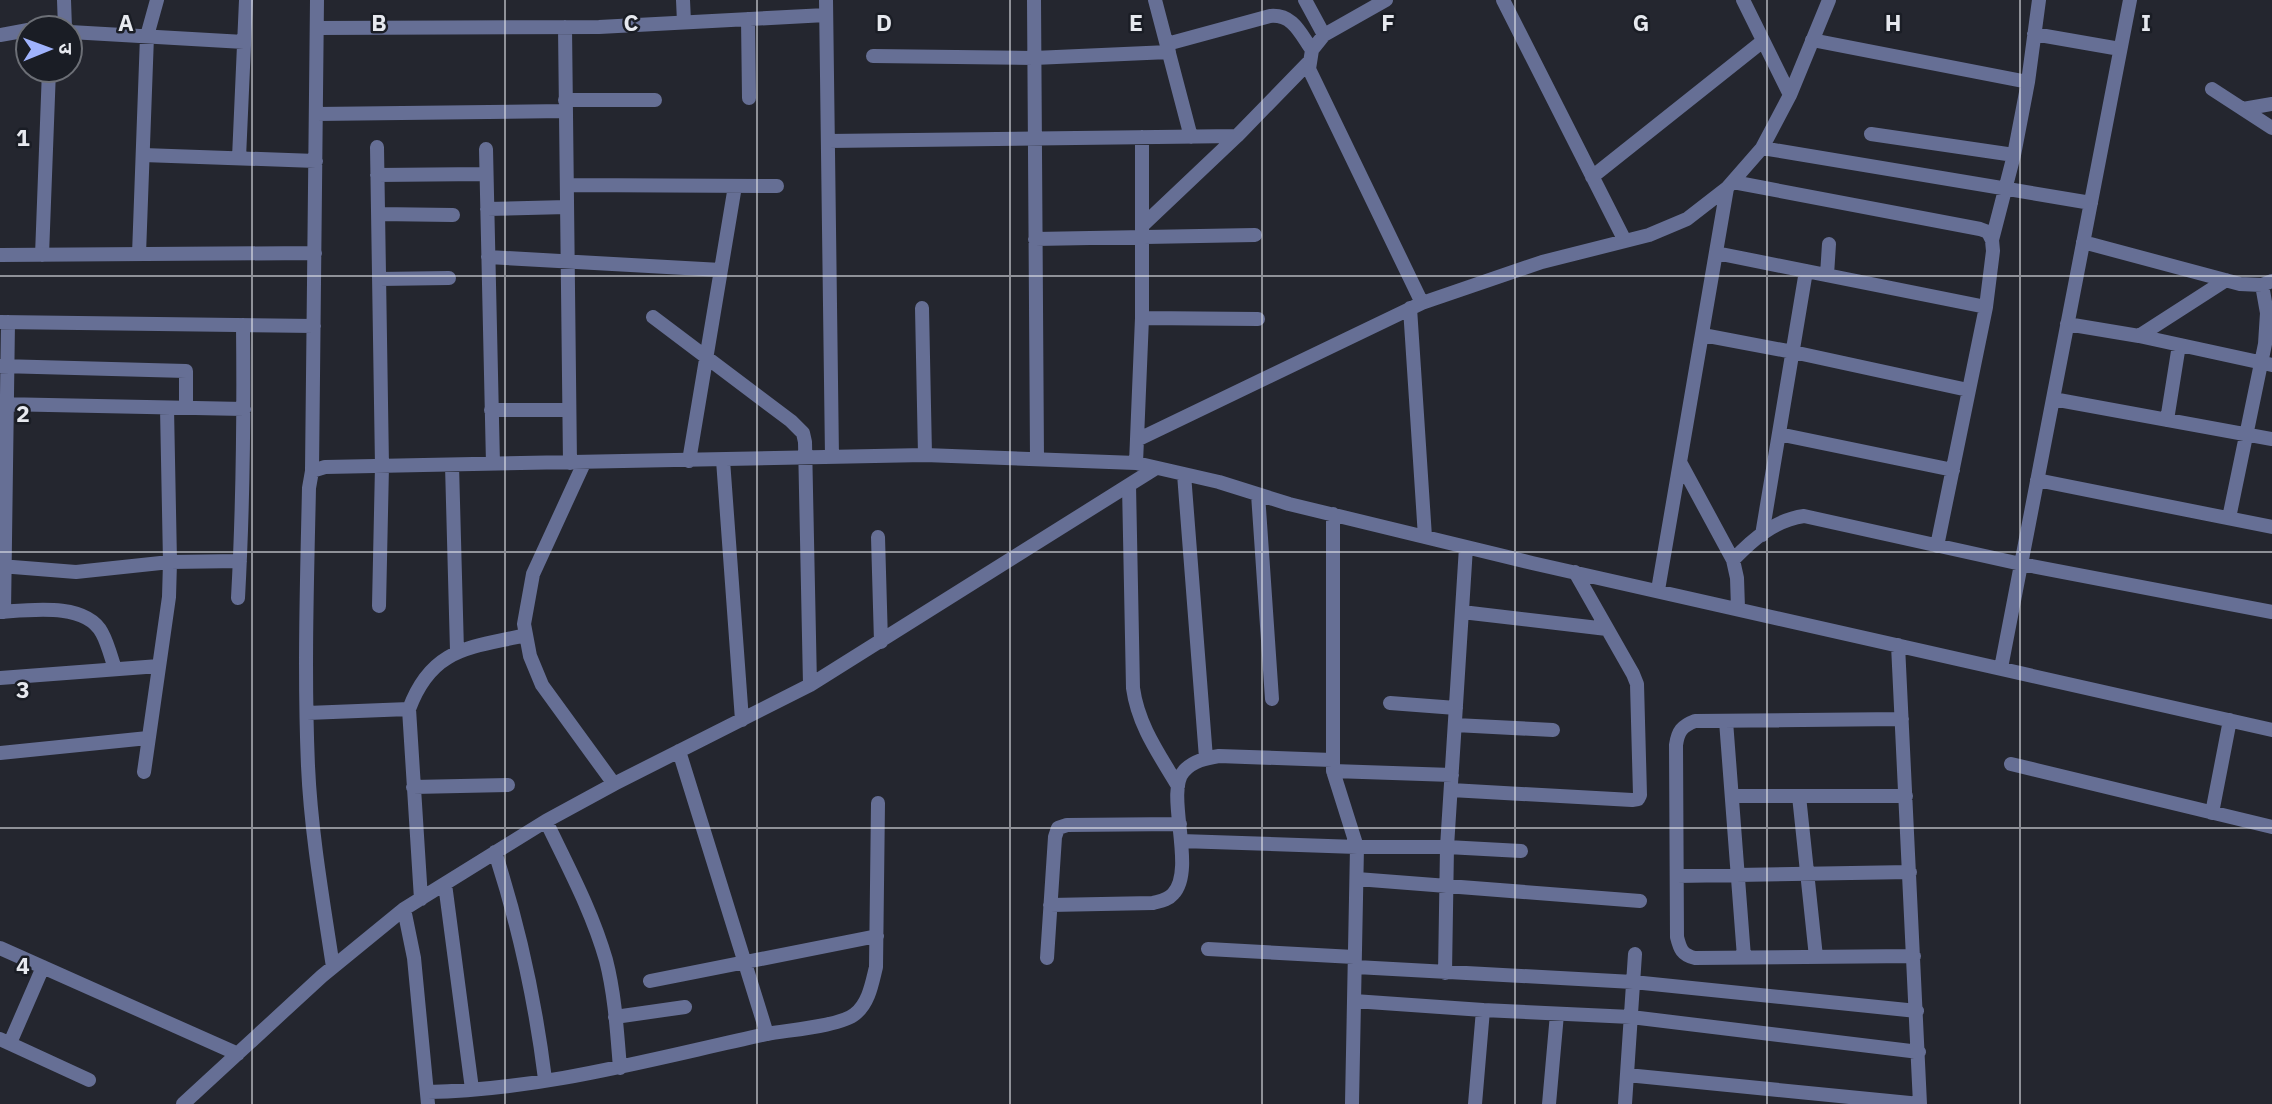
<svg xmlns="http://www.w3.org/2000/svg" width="2272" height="1104" viewBox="0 0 2272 1104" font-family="'IBM Plex Sans','Noto Sans Devanagari',sans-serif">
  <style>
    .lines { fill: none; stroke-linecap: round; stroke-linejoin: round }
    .street { stroke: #666f95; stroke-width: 14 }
    .grid { fill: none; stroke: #e7e9ef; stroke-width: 2; stroke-opacity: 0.55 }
    .grid-label { font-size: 23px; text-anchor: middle; font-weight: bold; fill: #e7e9ef; stroke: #1a1d25; stroke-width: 5; stroke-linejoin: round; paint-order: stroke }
  </style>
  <rect width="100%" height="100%" fill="#24262f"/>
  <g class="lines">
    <path class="street" d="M64,0L65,28
      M683,0L684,22
      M826,0L832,457
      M1034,0L1037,458
      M1155,0L1191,137
      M1305,0L1324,35
      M1386,0L1324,35L1312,50L1309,69L1422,303
      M1503,0L1625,241
      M1743,0L1790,95
      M748,19L749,98
      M565,27L570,463
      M317,28L599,27L826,15
      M70,32L244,42
      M2034,34L2120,49
      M0,35L28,30
      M1812,40L2028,82
      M1167,44L1270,16C1293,14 1300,33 1312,50
      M873,56L1034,58L1169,52
      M2212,89L2272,128
      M565,100H655
      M2243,109L2272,104
      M316,114L566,111
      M1871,134L2014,155
      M828,141L1237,136
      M377,147L382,466L379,606
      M1762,148L2091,203
      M486,149L493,464
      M143,155L316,161
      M239,158L246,0
      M377,175L486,174
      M1592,177L1763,41
      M1733,182L1980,229L1988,232L1992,240L1993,251L1986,307L1937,546
      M567,185L777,186
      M487,209L567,207
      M378,214L453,215
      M1142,226L1237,136L1310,61
      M1035,239L1255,235
      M1992,240L2014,155L2028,82L2039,0
      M2083,242L2240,284L2262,285L2272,281
      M1716,253L1986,307
      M139,254L147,36L157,0
      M0,255L315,253
      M42,255L49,70
      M488,257L721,270
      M1827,275L1829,244
      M379,279L449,278
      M922,308L925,455
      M1410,308L1425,537
      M653,317L791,421L803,433L805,442L810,685
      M1142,318L1258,319
      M0,322L314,326
      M2067,324L2139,336L2272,365
      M1703,335L1793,352L1968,390
      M2139,336L2226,280
      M0,366L186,371V408
      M2053,399L2272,439
      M0,404L244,409
      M491,410H569
      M2167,420L2179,345
      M1779,434L1953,470
      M1139,439L1422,303L1542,262L1649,235L1687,219L1727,188L1762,148L1790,95L1829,0
      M723,460L742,720
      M689,461L735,186
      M1680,462L1733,560L1737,578L1738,608
      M584,463L533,574L524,624L530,656L542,685L614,784
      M1136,463L1142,318V137
      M452,465L457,651
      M312,471L317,0
      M1184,474L1206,758
      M2037,480L2272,527
      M1129,485L1133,688C1138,725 1159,754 1178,786
      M1258,494L1272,699
      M1333,514V771L1357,847L1352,1104
      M2229,518L2265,344L2267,313L2262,285
      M1762,535L1806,271
      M878,537L881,642
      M1733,560C1753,539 1775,520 1804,516L2021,564L2272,612
      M0,566L76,572L170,562L240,561
      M1658,590L1727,188
      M238,598C243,507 244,416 243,325
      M0,612C30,610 86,602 102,633C108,644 111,657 115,669
      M4,612L8,322
      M1462,612L1607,629
      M1898,645L1920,1104
      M2001,668L2130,0
      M0,678L159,666
      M1390,703L1456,708
      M307,713L409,709
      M1902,719L1695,721C1682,726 1678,731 1676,745L1677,937C1680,949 1682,955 1695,958L1914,956
      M1726,721L1744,957
      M1455,725L1553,730
      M679,751L767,1034
      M0,753L148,738
      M2011,764L2272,827
      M1333,771L1452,775
      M144,772L169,597L170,562L167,408
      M413,787L508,785
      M1451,790L1632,800L1638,799L1640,795L1637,684L1633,674L1575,572
      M1732,796H1906
      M1799,796L1816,957
      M2212,813L2230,720
      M546,821C568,867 592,911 606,960C615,995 617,1032 620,1068
      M1181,841L1357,847H1447L1521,851
      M495,852C520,929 535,999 545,1079
      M1677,876L1910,872
      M1357,879L1640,901
      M445,884L472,1089
      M421,899L409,709C432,647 470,648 526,635
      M1050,905L1153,903C1160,901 1168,900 1173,894C1197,869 1164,792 1184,771C1193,761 1206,758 1219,756L1332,760
      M404,909L414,958L428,1104
      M0,948L238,1054
      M1208,949L1354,957
      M1047,958L1055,837L1058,828L1067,825L1180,824
      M333,967C323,901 311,833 308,766C304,673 307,581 309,488L312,471L325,467L925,455L1136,463L1219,482L1289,504L1532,563L2272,730
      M1356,967L1633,982L1917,1011
      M1445,973L1447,847L1466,547
      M650,981L877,936
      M1354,1001L1483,1010L1631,1017L1919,1052
      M615,1017L685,1007
      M0,1039L89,1080
      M10,1043L43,967
      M1627,1075L1920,1104
      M428,1092C543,1090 655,1058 767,1034C788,1030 841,1026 855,1014C869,1003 872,983 876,967L878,803
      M183,1104L322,976L404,909L546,821L614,784L810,685L1156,468
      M1475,1104L1483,1010
      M1549,1104L1557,1014
      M1625,1104L1635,954"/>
  </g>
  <path class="grid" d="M252,0V1104M505,0V1104M757,0V1104M1010,0V1104M1262,0V1104M1515,0V1104M1767,0V1104M2020,0V1104M0,276H2272M0,552H2272M0,828H2272"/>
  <g class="grid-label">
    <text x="126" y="31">A</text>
    <text x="379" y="31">B</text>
    <text x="631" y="31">C</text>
    <text x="884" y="31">D</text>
    <text x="1136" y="31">E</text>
    <text x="1388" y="31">F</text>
    <text x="1641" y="31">G</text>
    <text x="1893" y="31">H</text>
    <text x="2146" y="31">I</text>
    <text x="23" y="146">1</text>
    <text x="23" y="422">2</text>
    <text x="23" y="698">3</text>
    <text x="23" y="974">4</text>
  </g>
  <g transform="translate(49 49) rotate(89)"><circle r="33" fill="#1a1d25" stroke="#6c6f76" stroke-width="2"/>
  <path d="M0-5L12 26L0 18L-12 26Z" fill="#a0b3fd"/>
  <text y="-10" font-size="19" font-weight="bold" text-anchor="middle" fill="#e7e9ef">उ</text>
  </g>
</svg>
